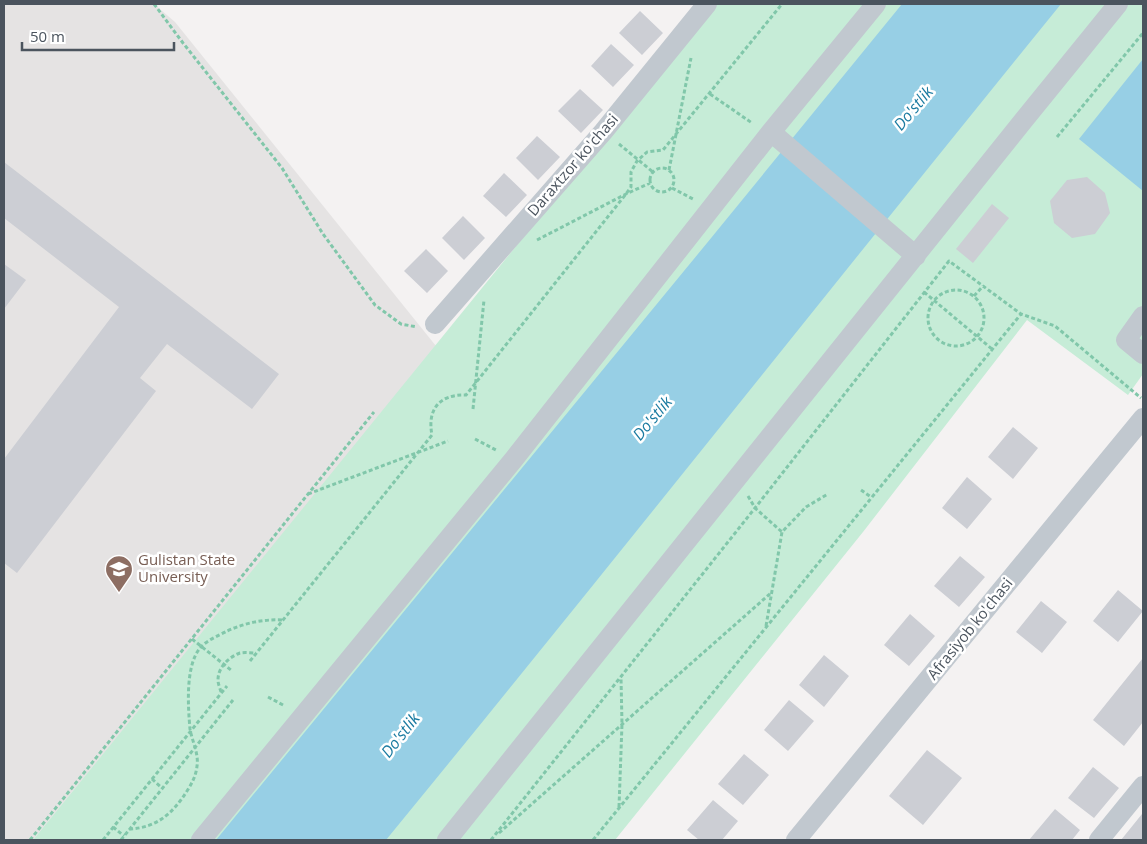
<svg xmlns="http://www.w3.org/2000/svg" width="1147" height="844" viewBox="0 0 1147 844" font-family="'Open Sans',sans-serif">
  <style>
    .education { fill: #e5e3e3 }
    .green { fill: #c6ecd7 }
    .water { fill: #97cfe5 }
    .building { fill: #ccced4 }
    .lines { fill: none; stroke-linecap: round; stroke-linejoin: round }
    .path { stroke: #81c7aa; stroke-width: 3; stroke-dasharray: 4 2.5; stroke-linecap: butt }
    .minor { stroke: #c1c8cf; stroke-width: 20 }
    .labels { text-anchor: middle; stroke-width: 5; stroke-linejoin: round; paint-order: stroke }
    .street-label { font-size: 15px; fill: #4b545e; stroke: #fff }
    .education-label { font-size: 15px; fill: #785e54; stroke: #fff; text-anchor: start }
    .water-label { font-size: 16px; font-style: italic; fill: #1b7ba1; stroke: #fff }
  </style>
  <rect width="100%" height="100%" fill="#f4f2f2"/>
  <path class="education" d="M4,4H154L175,22L436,346L33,840H4Z"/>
  <path class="green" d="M713,4H1143V374L1128,395L1027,320L863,532L615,840H33Z"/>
  <path class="water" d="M902,4H1061C835,282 613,563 386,840H216L707,243Z
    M1143,59V191L1079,139Z"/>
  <path class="building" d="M640,11L663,33L642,55L619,33Z
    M611,44L634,65L613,87L591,66Z
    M580,89L603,110L581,133L558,111Z
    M537,136L560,157L538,180L516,158Z
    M4,162L279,374L252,409L167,344L140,378L156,391L17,573L4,563V459L119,307L4,218Z
    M504,173L527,195L506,217L483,196Z
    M1087,177L1105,193L1110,213L1095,234L1072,238L1054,223L1050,201L1067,180Z
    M992,204L1009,218L973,263L956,249Z
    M463,216L485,238L464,260L442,238Z
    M426,249L448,271L427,293L404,271Z
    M4,264L26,280L4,309Z
    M1013,427L1038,448L1013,479L988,457Z
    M967,477L992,499L967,529L942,508Z
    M960,556L985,577L959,607L934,586Z
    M1118,590L1143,611L1118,642L1093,621Z
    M1041,601L1067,622L1042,653L1016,632Z
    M910,614L935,636L909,666L884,645Z
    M824,655L849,676L824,707L799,685Z
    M1143,658V722L1124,746L1093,720Z
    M789,700L814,721L788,751L764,730Z
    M927,750L962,778L923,825L889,796Z
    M744,754L769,775L743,805L718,784Z
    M1093,767L1119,788L1094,818L1068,798Z
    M713,800L738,821L722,840H699L687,830Z
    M1055,809L1080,830L1072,840H1029Z
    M1142,814L1143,816V840H1121Z"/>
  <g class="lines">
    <path class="path" d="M154,4L183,43L282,168L323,234L375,305L401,324L417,327
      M710,94L752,123
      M1057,137L1143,33
      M619,144L653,172
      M650 180a12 12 0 1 1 24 0a12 12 0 1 1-24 0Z
      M669,170L691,58
      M672,188L693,199
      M537,240L626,194L650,183
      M928 318a28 28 0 1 1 56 0a28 28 0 1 1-56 0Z
      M924,292L992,349
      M974,296L983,286
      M473,409L484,300
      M475,439L496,450
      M861,490L871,497
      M308,494L448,441
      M748,496L755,508L782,532
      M766,626L782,532L806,507L828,494
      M192,639L231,670
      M250,661L432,435C427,410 439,394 466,395L626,194L631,187V172L637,161L647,152L663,150L782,4
      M221,692C220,688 218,684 218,680C218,667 229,657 240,653C245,652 251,653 256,653
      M268,697L285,706
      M152,779L162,788
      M619,807L622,724L621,678
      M113,827L124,836
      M129,829C157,828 173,813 187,791C192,783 196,776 197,766C199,754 192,741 190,729C188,707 185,664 201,647C207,640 220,635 227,631C245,623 263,619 283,620
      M499,833L772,592
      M30,840L374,412
      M103,840L227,686
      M121,840L233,700
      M491,840L755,508L949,261L1021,314L1055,326L1141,398
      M593,840L1021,314"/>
    <path class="minor" d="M771,132L916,256
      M1143,316L1126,340L1143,354
      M435,324L603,132L707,4
      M201,840L514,459L771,132L876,4
      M447,840L1023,121L1118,4
      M796,840L1143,418
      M1099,840L1143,786"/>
  </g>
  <defs>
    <g id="university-pin" transform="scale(1.4375)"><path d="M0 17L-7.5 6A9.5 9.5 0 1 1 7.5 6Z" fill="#8d6e63" stroke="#fff"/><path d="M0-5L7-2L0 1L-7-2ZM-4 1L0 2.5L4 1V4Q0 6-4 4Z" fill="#fff"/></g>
  </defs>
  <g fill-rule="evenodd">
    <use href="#university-pin" x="119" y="569"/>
  </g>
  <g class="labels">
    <g class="street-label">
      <text transform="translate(573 165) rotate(-49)" y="5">Daraxtzor ko'chasi</text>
      <text transform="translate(970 629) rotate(-51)" y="5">Afrasiyob ko'chasi</text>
    </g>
    <g class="education-label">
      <text x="138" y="565">Gulistan State<tspan x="138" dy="17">University</tspan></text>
    </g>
    <g class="water-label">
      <text transform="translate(913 108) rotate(-50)" y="6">Do'stlik</text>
      <text transform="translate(652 418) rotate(-50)" y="6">Do'stlik</text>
      <text transform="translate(400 735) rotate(-52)" y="6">Do'stlik</text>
    </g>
  </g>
  <rect width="1147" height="844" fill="none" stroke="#4b545e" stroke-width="10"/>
  <path d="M22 42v8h152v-8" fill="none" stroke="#4b545e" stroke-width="2.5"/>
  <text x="30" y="42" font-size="15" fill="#4b545e" stroke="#ffffff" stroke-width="4" paint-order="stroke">50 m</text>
</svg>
